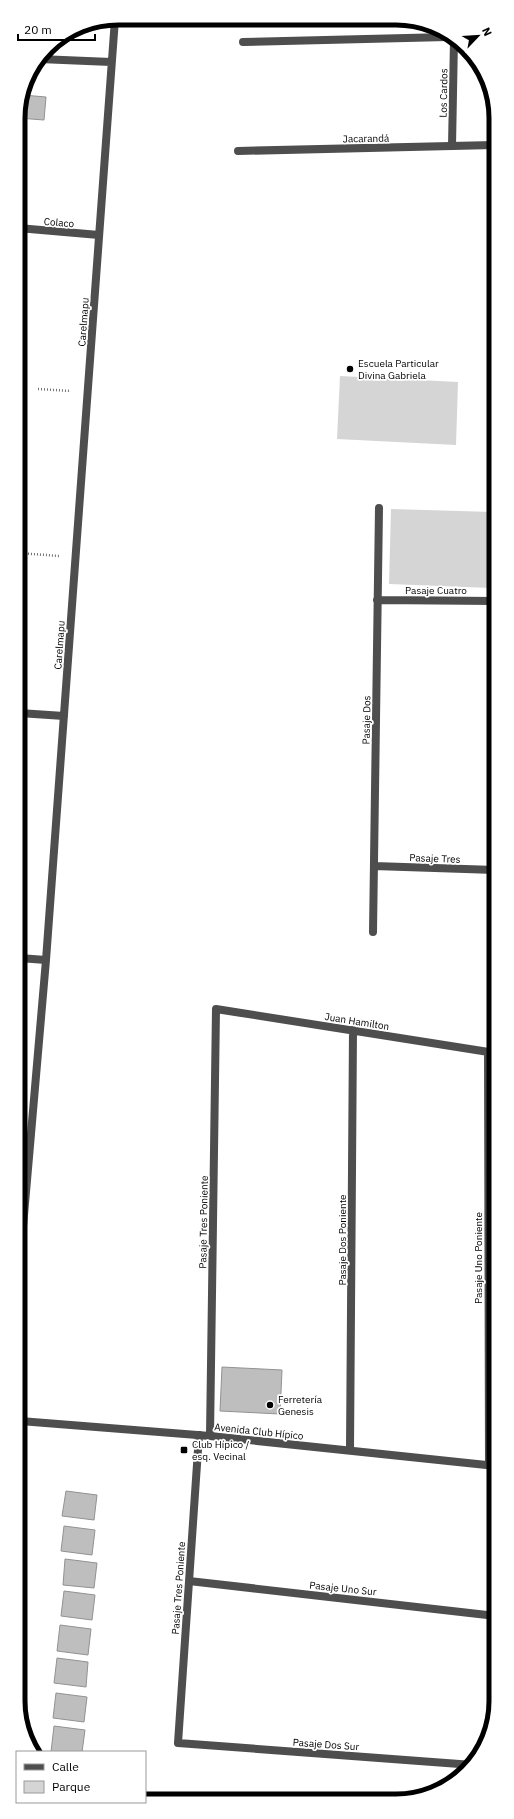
<svg xmlns="http://www.w3.org/2000/svg" width="514" height="1819" viewBox="0 0 514 1819" font-family="'IBM Plex Sans',sans-serif">
  <style>
    .green { fill: #d5d5d5 }
    .building { fill: #bebebe; stroke: #929292 }
    .lines { fill: none; stroke-linecap: round; stroke-linejoin: round }
    .path { stroke: #707070; stroke-width: 2.5; stroke-dasharray: 1 2; stroke-linecap: butt }
    .pedestrian { stroke: #4e4e4e; stroke-width: 8 }
    .minor { stroke: #4e4e4e; stroke-width: 8 }
    .tertiary { stroke: #4e4e4e; stroke-width: 8 }
    .poi-dot { fill: #000; stroke: #fff; stroke-width: 1.5 }
    .labels { text-anchor: middle; stroke-width: 3.5; stroke-linejoin: round; paint-order: stroke }
    .street-label { font-size: 10px; fill: #000; stroke: #fff }
    .poi-label { font-size: 10px; fill: #000; stroke: #fff; text-anchor: start }
    .rim { fill: none; stroke: #000; stroke-width: 5 }
  </style>
  <rect width="100%" height="100%" fill="#fff"/>
  <path class="green" d="M340,376L458,382L456,445L337,439Z
    M391,509L493,512L491,588L389,584Z"/>
  <path class="building" d="M23,95L46,97L44,120L18,118Z
    M222,1367L282,1370L280,1414L220,1411Z
    M66,1491L97,1495L94,1520L62,1516Z
    M64,1526L95,1530L92,1555L61,1551Z
    M65,1559L97,1563L94,1588L63,1585Z
    M64,1591L95,1595L92,1620L61,1616Z
    M60,1625L91,1629L88,1655L57,1651Z
    M57,1658L88,1662L86,1687L54,1683Z
    M56,1693L87,1697L84,1722L53,1718Z
    M54,1726L85,1730L82,1752H51Z"/>
  <g class="lines">
    <path class="path" d="M38,389L71,391
      M19,553L59,556"/>
    <path class="pedestrian" d="M243,42L447,37
      M238,151L494,145"/>
    <path class="minor" d="M39,59L111,62
      M452,146L454,40
      M18,228L99,235
      M18,388H21
      M377,600L495,601
      M19,713L64,716
      M374,866L495,870
      M373,932L379,508
      M19,958L46,960
      M488,1052L489,1465
      M19,1273L46,960L115,19
      M199,1435L178,1743L473,1765
      M210,1436L216,1009L495,1053
      M350,1450L353,1030
      M189,1581L496,1616"/>
    <path class="tertiary" d="M20,1421L210,1436L496,1466"/>
  </g>
  <g class="poi-dot">
    <circle cx="350" cy="369" r="4"/>
    <circle cx="270" cy="1405" r="4"/>
    <rect x="180" y="1446" width="8" height="8" rx="2"/>
  </g>
  <g class="labels">
    <g class="street-label">
      <text transform="translate(443 93) rotate(-89)" y="4">Los Cardos</text>
      <text transform="translate(366 138) rotate(-1)" y="4">Jacarandá</text>
      <text transform="translate(59 222) rotate(5)" y="4">Colaco</text>
      <text transform="translate(83 322) rotate(-86)" y="4">Carelmapu</text>
      <text x="436" y="594">Pasaje Cuatro</text>
      <text transform="translate(59 645) rotate(-86)" y="4">Carelmapu</text>
      <text transform="translate(366 720) rotate(-89)" y="4">Pasaje Dos</text>
      <text transform="translate(435 858) rotate(2)" y="4">Pasaje Tres</text>
      <text transform="translate(357 1021) rotate(9)" y="4">Juan Hamilton</text>
      <text transform="translate(203 1222) rotate(-89)" y="4">Pasaje Tres Poniente</text>
      <text transform="translate(342 1240) rotate(-90)" y="4">Pasaje Dos Poniente</text>
      <text transform="translate(478 1258) rotate(-90)" y="4">Pasaje Uno Poniente</text>
      <text transform="translate(259 1431) rotate(6)" y="4">Avenida Club Hípico</text>
      <text transform="translate(178 1588) rotate(-86)" y="4">Pasaje Tres Poniente</text>
      <text transform="translate(343 1588) rotate(6)" y="4">Pasaje Uno Sur</text>
      <text transform="translate(326 1744) rotate(4)" y="4">Pasaje Dos Sur</text>
    </g>
    <g class="poi-label">
      <text x="358" y="367">Escuela Particular<tspan x="358" dy="12">Divina Gabriela</tspan></text>
      <text x="278" y="1403">Ferretería<tspan x="278" dy="12">Genesis</tspan></text>
      <text x="192" y="1448">Club Hípico /<tspan x="192" dy="12">esq. Vecinal</tspan></text>
    </g>
  </g>
  <path d="M0 0H514V1819H0ZM118 25H396A93 93 0 0 1 489 118V1701A93 93 0 0 1 396 1794H118A93 93 0 0 1 25 1701V118A93 93 0 0 1 118 25Z" fill="#fff" fill-rule="evenodd"/>
  <path class="rim" d="M118 25H396A93 93 0 0 1 489 118V1701A93 93 0 0 1 396 1794H118A93 93 0 0 1 25 1701V118A93 93 0 0 1 118 25Z"/>
  <rect x="16" y="1751" width="130" height="52" fill="#ffffff" stroke="#999999"/>
  <rect x="24" y="1764" width="20" height="6" fill="#4e4e4e" stroke="#999999"/>
  <text x="52" y="1771" font-size="12" fill="#000000">Calle</text>
  <rect x="24" y="1781" width="20" height="12" fill="#d5d5d5" stroke="#999999"/>
  <text x="52" y="1791" font-size="12" fill="#000000">Parque</text>
  <g transform="translate(478 36) rotate(65)" stroke="#ffffff" stroke-width="3" paint-order="stroke">
  <path d="M0-3L7 15L0 10L-7 15Z" fill="#000000"/>
  <text y="-6" font-size="11" font-weight="bold" text-anchor="middle" fill="#000000">N</text>
  </g>
  <path d="M18 34v6h77v-6" fill="none" stroke="#000000" stroke-width="2"/>
  <text x="24" y="34" font-size="12" fill="#000000" stroke="#ffffff" stroke-width="3" paint-order="stroke">20 m</text>
</svg>
